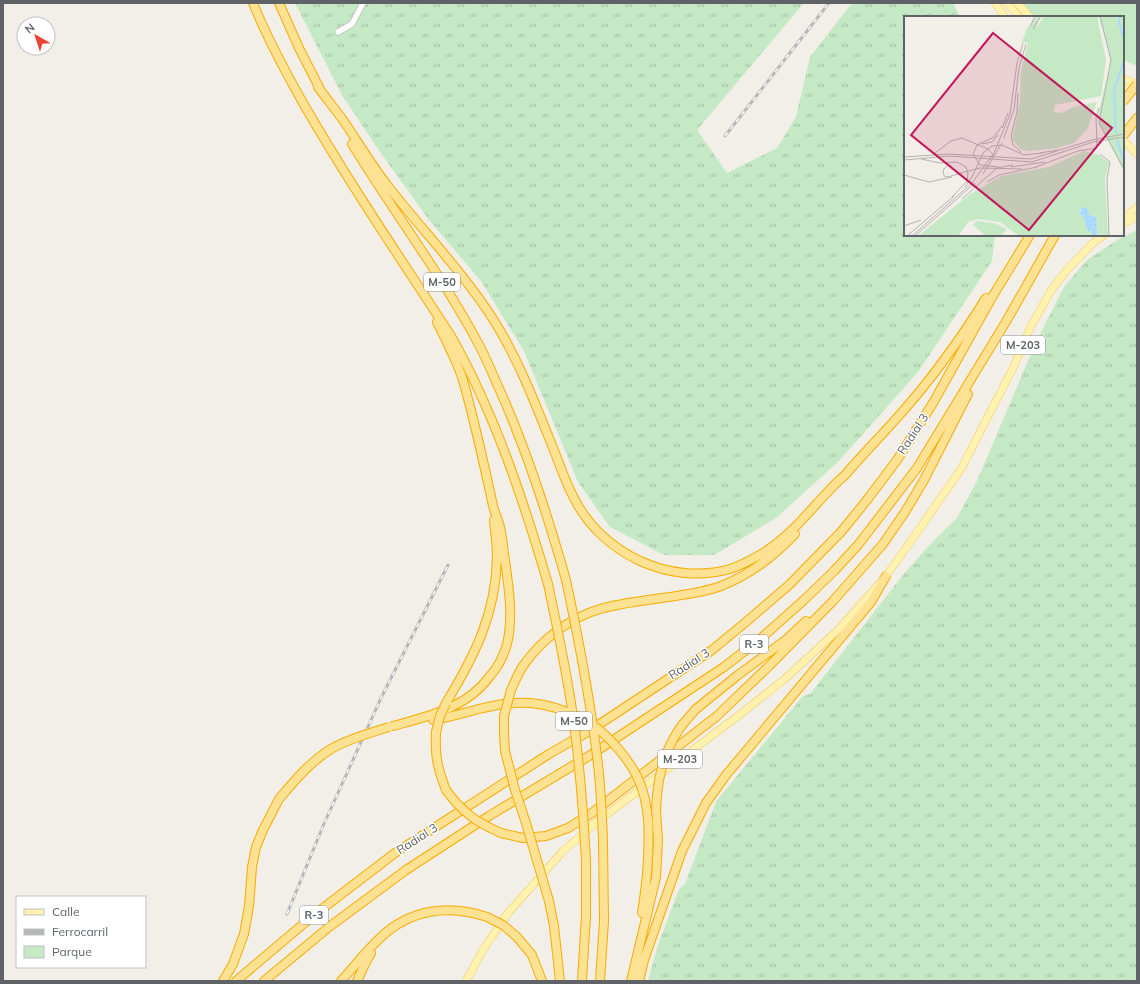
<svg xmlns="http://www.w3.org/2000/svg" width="1140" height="984" viewBox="0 0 1140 984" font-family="Mulish,sans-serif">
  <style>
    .grass { fill: url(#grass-tufts) }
    .park { fill: #c5e8c5 }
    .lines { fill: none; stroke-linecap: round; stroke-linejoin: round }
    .minor-casing { stroke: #b5b8bc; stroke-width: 7 }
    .major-casing { stroke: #f2c960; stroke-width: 8 }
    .highway-casing { stroke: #f9ab00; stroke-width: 10 }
    .minor { stroke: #fff; stroke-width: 5.5 }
    .major { stroke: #fff2af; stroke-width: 7 }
    .highway { stroke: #fde293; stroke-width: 8 }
    .rail-casing { stroke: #b6b7b8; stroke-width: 3 }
    .rail { stroke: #fff; stroke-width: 1.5; stroke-dasharray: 4.5; stroke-linecap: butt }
    .highway-bridge-casing { stroke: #f9ab00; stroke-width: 10; stroke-linecap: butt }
    .highway-bridge { stroke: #fde293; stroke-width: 8 }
    .labels { text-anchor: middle; stroke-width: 3; stroke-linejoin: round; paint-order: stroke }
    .shield { fill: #fff; stroke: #8f9295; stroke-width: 1 }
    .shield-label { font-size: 11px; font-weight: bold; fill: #5f6368 }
    .street-label { font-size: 12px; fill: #5f6368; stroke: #fff }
    .inset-river { fill: none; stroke: #aadaff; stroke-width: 2 }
    .inset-road { fill: none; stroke: #b3b3b1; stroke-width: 1 }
    .view { fill: #c2185b; fill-opacity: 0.15; stroke: #c2185b; stroke-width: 2 }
    .inset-edge { fill: none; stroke: #5f6368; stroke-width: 2 }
  </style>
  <defs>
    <pattern id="grass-tufts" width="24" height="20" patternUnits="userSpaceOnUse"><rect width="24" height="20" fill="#c5e8c5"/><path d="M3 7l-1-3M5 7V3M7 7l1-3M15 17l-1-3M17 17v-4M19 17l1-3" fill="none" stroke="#a3c0a4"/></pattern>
  </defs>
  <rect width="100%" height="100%" fill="#f1efe8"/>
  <path class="grass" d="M295,3H804L697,130L727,173L777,148L796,117L810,57L852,3H953L960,17H905V235H995L992,261L918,372L839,461L776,518L714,555H664L610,527L578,482L524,351L481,281L429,220L380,152L342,95Z
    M1137,230V981H648L657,948L679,889L685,884L717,799L719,800L718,799L803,696L810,694L903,575L934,540L957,518L977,481L1036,342L1064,287L1087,260L1119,239Z"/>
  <path class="park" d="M1013,3H1137V66L1123,60V17H1028Z"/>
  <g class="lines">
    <g class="minor-casing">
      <path id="minor" d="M338,32L352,24L363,3"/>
    </g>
    <g class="major-casing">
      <path id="major" d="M995,3L1005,17
        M1007,3L1019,17
        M1017,3L1030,17
        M1123,79L1137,84
        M1123,87L1137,91
        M1123,140L1137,154
        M1123,219L1137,207
        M1123,224L1137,217
        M466,981L483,950L508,913L563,851L598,821L734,719L786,678L837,631L886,576L918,531L961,469L1014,366L1031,326L1052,289L1067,270L1092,244L1104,235"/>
    </g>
    <g class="highway-casing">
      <path id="highway" d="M253,3C267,38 285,71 303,103C349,183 401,259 451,336C495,414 523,499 548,584
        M279,3L299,48L321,91
        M318,87C326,98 335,109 343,120C358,142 371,164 387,185C422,230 462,271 493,319C517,357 534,400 551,443C559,462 565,482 575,500C603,554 670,586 730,569C742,565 753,559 763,553C786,539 803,519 821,499C829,490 838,481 847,473
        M1123,136L1137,118
        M352,144C393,211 441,274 478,343C485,356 491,370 497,384C526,447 547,513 566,580
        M844,476C863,454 884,433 903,411C934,376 961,338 986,298
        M511,690C515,682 518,673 523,666C541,640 569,618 600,609C620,603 641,601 662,598C682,595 702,593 721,586C750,575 774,556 795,534
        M446,703C475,655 496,614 497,557C497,545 495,532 494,520
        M696,709L738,675L787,639L806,621
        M504,716V734L505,751
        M433,720C460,716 487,704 515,703C529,702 542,704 556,708
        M393,726C429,716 467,708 490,676C497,668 504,655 507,644C514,616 508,582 504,554C503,545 502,536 500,527C498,518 493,510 492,501C483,460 474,418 462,377C455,358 446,340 437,322
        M436,732C435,756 437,767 446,790
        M501,833L523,838L546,836L568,828L592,813L717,716L769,666L833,601L883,544L905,512L924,480L968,394
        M549,901L554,926L560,981
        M642,913C647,882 650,851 648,819
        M517,937L532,955L542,981
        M223,981L233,964L244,934L249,906L252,867L256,847L263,830L279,799
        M236,981L314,915L395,853L549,754L586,733L712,650L746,622L789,585L841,532L867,500L897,460L933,403L991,299L1030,235
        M264,981L329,927L406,870L489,816L589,756L724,667L759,640L804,600L834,571L858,545L917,468L1007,320L1055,235
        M341,981C354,967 366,951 380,938C410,909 449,904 487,917
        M357,981L366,962L371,953
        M582,981L586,916V861
        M600,981L604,921L603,841
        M631,981L656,877L658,840L656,811
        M639,981L644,960L682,851L706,803L726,775L871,602L886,576"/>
    </g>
    <use href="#minor" class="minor"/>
    <use href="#major" class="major"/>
    <use href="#highway" class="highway"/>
    <g class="rail-casing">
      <path id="rail" d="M725,136L829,3
        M287,914L323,826L381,698L448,565"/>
    </g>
    <use href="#rail" class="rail"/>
    <g class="highway-bridge-casing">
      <path id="highway-bridge" d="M1123,102L1137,84
        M566,580C579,641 591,703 598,765C601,790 602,816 603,841
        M548,584C556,622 564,659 570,697C579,751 583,806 586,861
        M556,708C564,711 573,714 581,718C606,730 636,765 643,792C646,801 647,810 648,819
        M504,716L511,690
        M436,732L440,716L446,703
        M505,751L515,790L526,823L549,901
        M446,790C462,812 476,822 501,833
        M279,799C295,780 310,762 331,749C348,739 370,733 389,727
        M656,811C657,782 662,756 678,731C683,723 690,716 696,709
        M487,917L503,925L517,937"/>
    </g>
    <use href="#highway-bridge" class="highway-bridge"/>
  </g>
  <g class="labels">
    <g class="shield">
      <rect x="424" y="273" width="36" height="18" rx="3"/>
      <rect x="1001" y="336" width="44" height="18" rx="3"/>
      <rect x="740" y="635" width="28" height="18" rx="3"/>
      <rect x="556" y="712" width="36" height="18" rx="3"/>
      <rect x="658" y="750" width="44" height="18" rx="3"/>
      <rect x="300" y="906" width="28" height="18" rx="3"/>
    </g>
    <g class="shield-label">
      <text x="442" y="286">M-50</text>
      <text x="1023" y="349">M-203</text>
      <text x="754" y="648">R-3</text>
      <text x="574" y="725">M-50</text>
      <text x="680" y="763">M-203</text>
      <text x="314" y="919">R-3</text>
    </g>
    <g class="street-label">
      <text transform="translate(913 434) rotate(-57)" y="4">Radial 3</text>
      <text transform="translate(689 664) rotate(-33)" y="4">Radial 3</text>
      <text transform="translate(417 839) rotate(-33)" y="4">Radial 3</text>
    </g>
  </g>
  <g transform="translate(904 16)">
    <rect width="220" height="220" fill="#f1efe8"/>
    <path d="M132,0H136L132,13L140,0H193L202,44L197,80L151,89L150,96L158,97L169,91L193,86L184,112L177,120L170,127L153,132L126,135L117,134L108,123L116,86L117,55L124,27L118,26L124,10L126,11ZM180,135L195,139L205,147L201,162L204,220H200L199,202L196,195L193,196L196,217L193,220L192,203L186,200L183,192L173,196L179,200L184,215L189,214V220H115L96,206L73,203L64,206L54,220H14L65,179L97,160L145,151ZM72,205L90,207L103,213L97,220H82L69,209Z" fill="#c5e8c5"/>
    <path d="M189,193L196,194L199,202L200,220H196L194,198Z" fill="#c5e8c5"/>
    <path d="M195,0H220V156L195,106L194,99L207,44Z" fill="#c5e8c5"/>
    <path d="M177,191L183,192L186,200L192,201L193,220L188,219V214L184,216L179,200L172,195L177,196Z" fill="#aadaff"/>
    <path class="inset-river" d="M216,0L215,6L220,23M212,118L210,76L220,44M213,124L220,146"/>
    <path class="inset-road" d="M196,0L207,44L195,107L220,153M126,11L131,0M129,13L137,0M114,77L113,96L107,120L109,129L117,136M98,112L104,97M100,122L110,93L115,52L122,28M78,128L88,126L94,119M31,137L47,125L58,122L84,133L90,140M136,137L154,134M196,138L206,146L203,163L205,220M0,141L45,138L127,143L188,124L220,118M17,143L36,147L53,146L62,151L64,157L63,165L48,181M0,144L46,140L128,146L189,126L220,121M45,148L39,154L40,160L44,161L54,158M95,151L76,149L69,138L73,129L90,121L98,110M107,151L141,146M132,151L174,135L193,132L192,101L195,92M53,158L76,152L118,153M79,158L98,127M0,159L25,166L48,161M83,166L95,159L133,151M61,171L69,159L79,137L88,130L98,129L120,139L138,137M58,183L93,152L109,149M0,210L17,204M3,220L50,180M8,220L68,167L90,137L106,98L113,47L119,27M11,220L71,167"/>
    <path class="view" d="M89,17L208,112L125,214L7,119Z"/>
    <rect width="220" height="220" class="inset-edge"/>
  </g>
  <rect width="1140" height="984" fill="none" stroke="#5f6368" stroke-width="8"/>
  <rect x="16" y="896" width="130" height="72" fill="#ffffff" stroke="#bfc1c3"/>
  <rect x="24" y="909" width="20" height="6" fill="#fff2af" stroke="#bfc1c3"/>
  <text x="52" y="916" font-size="12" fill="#5f6368">Calle</text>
  <rect x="24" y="929" width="20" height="6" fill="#b6b7b8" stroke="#bfc1c3"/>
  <text x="52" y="936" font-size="12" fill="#5f6368">Ferrocarril</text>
  <rect x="24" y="946" width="20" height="12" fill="#c5e8c5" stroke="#bfc1c3"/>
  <text x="52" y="956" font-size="12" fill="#5f6368">Parque</text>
  <g transform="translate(36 36) rotate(321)"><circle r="19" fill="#ffffff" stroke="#bfc1c3"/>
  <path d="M0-3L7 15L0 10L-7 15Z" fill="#ea4335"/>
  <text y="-6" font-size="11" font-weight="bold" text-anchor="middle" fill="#5f6368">N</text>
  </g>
</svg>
